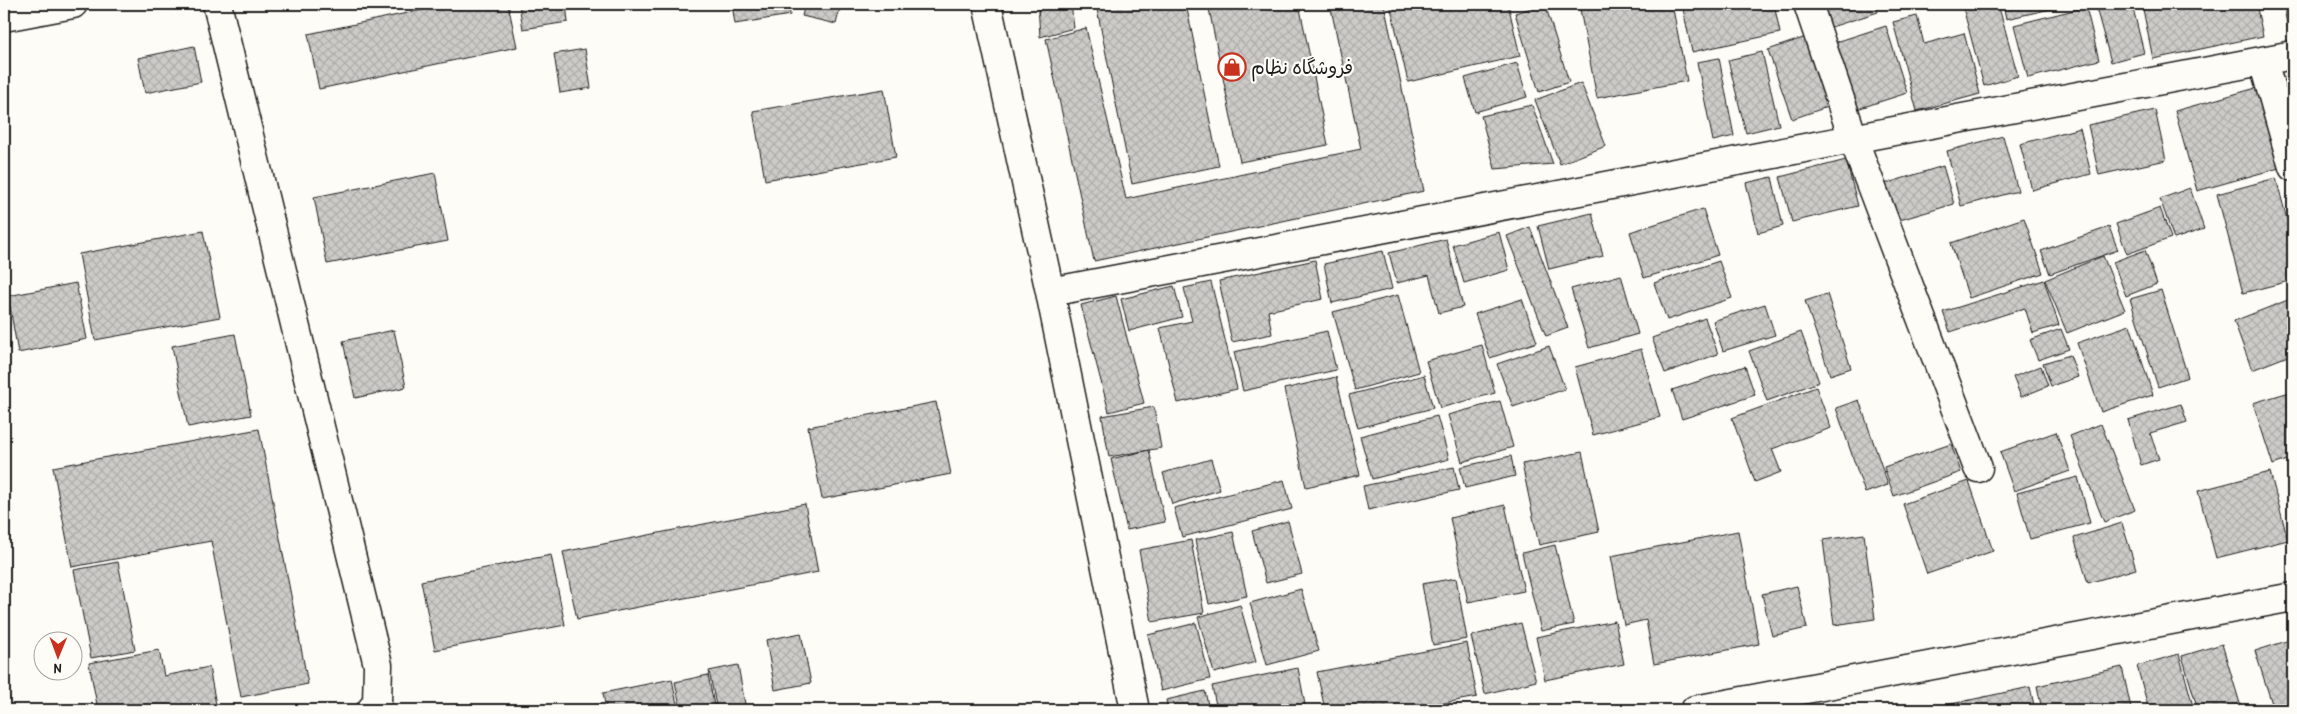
<svg xmlns="http://www.w3.org/2000/svg" width="2297" height="714" viewBox="0 0 2297 714" font-family="'Patrick Hand','Playpen Sans Arabic',sans-serif">
  <style>
    .building { fill: url(#building-cross-hatch); stroke: #1c1c1c }
    .lines { fill: none; stroke-linecap: round; stroke-linejoin: round }
    .minor-casing { stroke: #1c1c1c; stroke-width: 31 }
    .major-casing { stroke: #1c1c1c; stroke-width: 31 }
    .minor { stroke: #fdfcf7; stroke-width: 28 }
    .major { stroke: #fdfcf7; stroke-width: 28 }
    .labels { text-anchor: middle; stroke-width: 4.5; stroke-linejoin: round; paint-order: stroke }
    .poi-label { font-size: 19px; fill: #1c1c1c; stroke: #fdfcf7; text-anchor: start }
  </style>
  <defs>
    <pattern id="building-cross-hatch" width="8" height="8" patternUnits="userSpaceOnUse" patternTransform="scale(1.25)"><rect width="8" height="8" fill="#cccbc8"/><path d="M0 0l8 8M0 8l8-8" fill="none" stroke="#afaeab"/></pattern>
  </defs>
  <rect width="100%" height="100%" fill="#fdfcf7"/>
  <filter id="ink" filterUnits="userSpaceOnUse"><feTurbulence type="fractalNoise" baseFrequency=".02" numOctaves="2"/><feDisplacementMap in="SourceGraphic" scale="10" xChannelSelector="R" yChannelSelector="G"/><feConvolveMatrix kernelMatrix="1 2 1 2 8 2 1 2 1" color-interpolation-filters="sRGB"/></filter>
  <g filter="url(#ink)">
    <path class="building" d="M450,4H508L517,47L319,89L308,34Z
      M519,4H566L568,22L523,29Z
      M732,4H789L790,15L735,24Z
      M805,4H841L836,24L802,16Z
      M1038,4H1071L1074,28L1040,37Z
      M1096,4H1186L1219,166L1132,184Z
      M1208,4H1299L1328,145L1240,162Z
      M1330,4H1384L1424,191L1094,261L1046,39L1086,28L1126,199L1361,149Z
      M1390,4H1508L1520,56L1408,82Z
      M1545,4L1569,82L1539,92L1515,13Z
      M1579,4H1672L1687,81L1597,98Z
      M1682,4H1774L1780,33L1692,52Z
      M1816,4H1875L1878,12L1825,29Z
      M1962,4H1998L2018,76L1984,86Z
      M2003,4H2073L2006,19Z
      M2095,4H2132L2144,53L2111,62Z
      M2142,4H2256L2263,36L2153,59Z
      M2283,4H2293V32L2289,33Z
      M2086,7L2099,60L2028,78L2014,25Z
      M1917,16L1924,44L1964,33L1980,94L1917,111L1893,22Z
      M1886,26L1907,93L1854,110L1833,43Z
      M1806,37L1830,106L1792,119L1768,50Z
      M194,46L201,82L145,93L138,58Z
      M585,49L591,88L560,93L554,54Z
      M1762,52L1779,125L1746,133L1728,60Z
      M1719,58L1734,136L1713,141L1697,62Z
      M1517,63L1527,97L1475,112L1465,78Z
      M1581,83L1606,146L1560,164L1535,100Z
      M2263,86L2286,166L2197,191L2175,111Z
      M884,89L896,157L765,180L753,111Z
      M2293,95V142L2279,99Z
      M1532,105L1553,164L1495,169L1481,116Z
      M2155,110L2166,160L2099,175L2088,125Z
      M2080,128L2091,174L2032,190L2020,144Z
      M2003,136L2018,191L1961,206L1947,151Z
      M1846,160L1858,206L1792,222L1780,177Z
      M1943,166L1954,204L1893,222L1881,185Z
      M435,173L448,241L327,264L314,197Z
      M1772,177L1783,226L1758,233L1746,183Z
      M2276,178L2293,242V280L2243,293L2217,194Z
      M2190,188L2204,229L2174,239L2160,199Z
      M2160,208L2171,238L2127,254L2116,224Z
      M1703,209L1718,255L1644,278L1630,232Z
      M1592,213L1603,256L1549,269L1538,226Z
      M2024,218L2043,273L1969,298L1951,243Z
      M1530,227L1568,328L1546,336L1507,236Z
      M2109,227L2118,250L2050,274L2041,251Z
      M203,231L220,317L95,340L79,254Z
      M1499,232L1509,270L1464,283L1453,245Z
      M1446,239L1463,307L1439,313L1429,275L1397,283L1389,253Z
      M2145,250L2157,284L2126,296L2113,262Z
      M1383,251L1392,289L1332,303L1324,264Z
      M2103,256L2125,310L2067,333L2045,280Z
      M1315,260L1323,299L1268,311L1272,334L1232,342L1219,281Z
      M1719,261L1732,298L1667,320L1654,283Z
      M1621,275L1638,334L1589,348L1571,289Z
      M2044,280L2059,325L2033,333L2025,308L1950,332L1943,312Z
      M1211,282L1237,389L1178,403L1160,328L1192,321L1184,288Z
      M76,283L87,339L18,353L8,296Z
      M1174,286L1182,317L1129,331L1121,299Z
      M2161,290L2188,377L2158,387L2130,299Z
      M1827,294L1851,368L1830,375L1805,301Z
      M1398,295L1419,372L1355,390L1333,312Z
      M1116,296L1144,403L1109,412L1081,305Z
      M2293,298V354L2252,370L2234,321Z
      M1522,299L1537,342L1490,358L1475,314Z
      M1765,304L1775,335L1723,351L1713,321Z
      M1705,318L1718,354L1665,373L1652,338Z
      M2130,325L2153,395L2101,412L2077,343Z
      M2061,329L2069,349L2038,360L2030,340Z
      M394,330L406,387L355,398L343,341Z
      M1327,331L1336,370L1243,391L1234,352Z
      M1801,332L1819,382L1767,401L1749,351Z
      M235,334L251,415L188,427L172,346Z
      M1482,345L1495,393L1440,408L1426,361Z
      M1549,346L1565,389L1513,407L1497,364Z
      M1641,349L1660,417L1593,435L1575,367Z
      M2070,355L2078,377L2051,386L2043,363Z
      M1745,366L1755,395L1682,419L1672,390Z
      M2041,366L2048,386L2021,397L2013,377Z
      M1424,375L1433,408L1358,428L1349,395Z
      M1336,377L1360,475L1306,487L1284,389Z
      M1816,387L1831,428L1772,449L1781,472L1755,482L1732,418Z
      M2293,391V458L2273,465L2253,403Z
      M1859,400L1888,485L1865,493L1836,408Z
      M1500,401L1513,447L1462,462L1448,415Z
      M936,402L951,474L822,499L808,427Z
      M2181,404L2187,422L2150,433L2159,459L2141,465L2128,420Z
      M1154,407L1161,448L1109,457L1102,416Z
      M1437,416L1449,459L1372,479L1360,436Z
      M2101,424L2135,510L2104,522L2070,436Z
      M259,429L308,684L241,697L211,541L72,567L53,467Z
      M2056,432L2070,471L2014,491L2000,452Z
      M1951,444L1961,472L1894,496L1884,467Z
      M1149,450L1165,522L1127,530L1111,459Z
      M1582,452L1599,532L1539,545L1522,464Z
      M1511,456L1515,476L1465,488L1460,467Z
      M1211,459L1220,490L1172,504L1163,473Z
      M1454,467L1459,490L1368,510L1363,486Z
      M2270,472L2288,540L2216,558L2198,491Z
      M2078,477L2090,523L2030,539L2017,493Z
      M1284,480L1292,509L1182,537L1174,508Z
      M1969,481L1993,551L1927,574L1903,504Z
      M805,504L818,572L577,619L563,552Z
      M1505,505L1524,591L1468,602L1450,518Z
      M1288,521L1302,574L1266,583L1252,531Z
      M2122,523L2136,569L2088,583L2074,538Z
      M1738,531L1759,644L1654,664L1646,620L1624,625L1611,556Z
      M1233,532L1247,596L1209,604L1195,540Z
      M1864,534L1875,619L1834,625L1823,540Z
      M1191,540L1204,613L1152,622L1139,550Z
      M1555,545L1574,624L1541,631L1522,553Z
      M551,555L565,625L435,650L421,581Z
      M118,562L135,650L91,658L74,570Z
      M1456,578L1467,639L1433,645L1422,584Z
      M1797,586L1807,628L1772,636L1762,594Z
      M1301,589L1319,651L1267,665L1250,603Z
      M1240,605L1256,662L1214,673L1198,617Z
      M1615,621L1624,664L1545,680L1536,637Z
      M1196,623L1210,679L1161,691L1148,635Z
      M1521,623L1536,681L1485,694L1471,636Z
      M801,633L811,683L775,690L766,640Z
      M2293,639V709L2274,710L2255,651Z
      M1467,643L1477,697L1406,710H1325L1317,672Z
      M2222,644L2241,707L2231,710H2198L2182,656Z
      M159,650L164,676L209,667L217,710H98L89,663Z
      M2179,654L2194,710H2149L2137,666Z
      M738,665L746,710H717L709,671Z
      M2122,667L2131,708L2118,710H2042L2037,686Z
      M1298,668L1306,710H1217L1212,686Z
      M708,675L715,710H681L675,682Z
      M672,679L678,710H606L603,693Z
      M2030,687L2035,710H1934L1933,708Z
      M1205,691L1209,710H1168L1166,700Z
      M600,704L601,710H570Z"/>
    <g class="lines">
      <g class="minor-casing">
        <path id="minor" d="M217,4L378,665L377,703L371,710
          M987,4L1050,292L1135,710
          M1808,4L1853,138L1978,468
          M2263,61L2293,167
          M1050,292L2293,55
          M1695,710L2293,597"/>
      </g>
      <g class="major-casing">
        <path id="major" d="M4,17L73,4"/>
      </g>
      <use href="#minor" class="minor"/>
      <use href="#major" class="major"/>
    </g>
  </g>
  <defs>
    <g id="shop-ring" transform="scale(1.4375)"><circle r="9.5" fill="#fdfcf7" stroke="#c8321e" stroke-width="1.5"/><path d="M-5-2.5h2.3a2.7 3.5 0 0 1 5.4 0H5L5.5 6h-11ZM-1.5-2.5h3a1.5 2.3 0 0 0-3 0Z" fill="#c8321e"/></g>
  </defs>
  <g fill-rule="evenodd">
    <use href="#shop-ring" x="1232" y="67"/>
  </g>
  <g class="labels">
    <g class="poi-label">
      <text x="1251" y="74">فروشگاه نظام</text>
    </g>
  </g>
  <rect width="2297" height="714" fill="none" stroke="#fdfcf7" stroke-width="20"/>
  <rect x="10" y="10" width="2277" height="694" fill="none" stroke="#1c1c1c" stroke-width="2" filter="url(#ink)"/>
  <g transform="translate(58 656) rotate(181)"><circle r="24" fill="#fdfcf7" stroke="#a3a29f"/>
  <path d="M0-4L9 19L0 12L-9 19Z" fill="#c8321e"/>
  <text y="-8" font-size="14" font-weight="bold" text-anchor="middle" fill="#1c1c1c">N</text>
  </g>
</svg>
